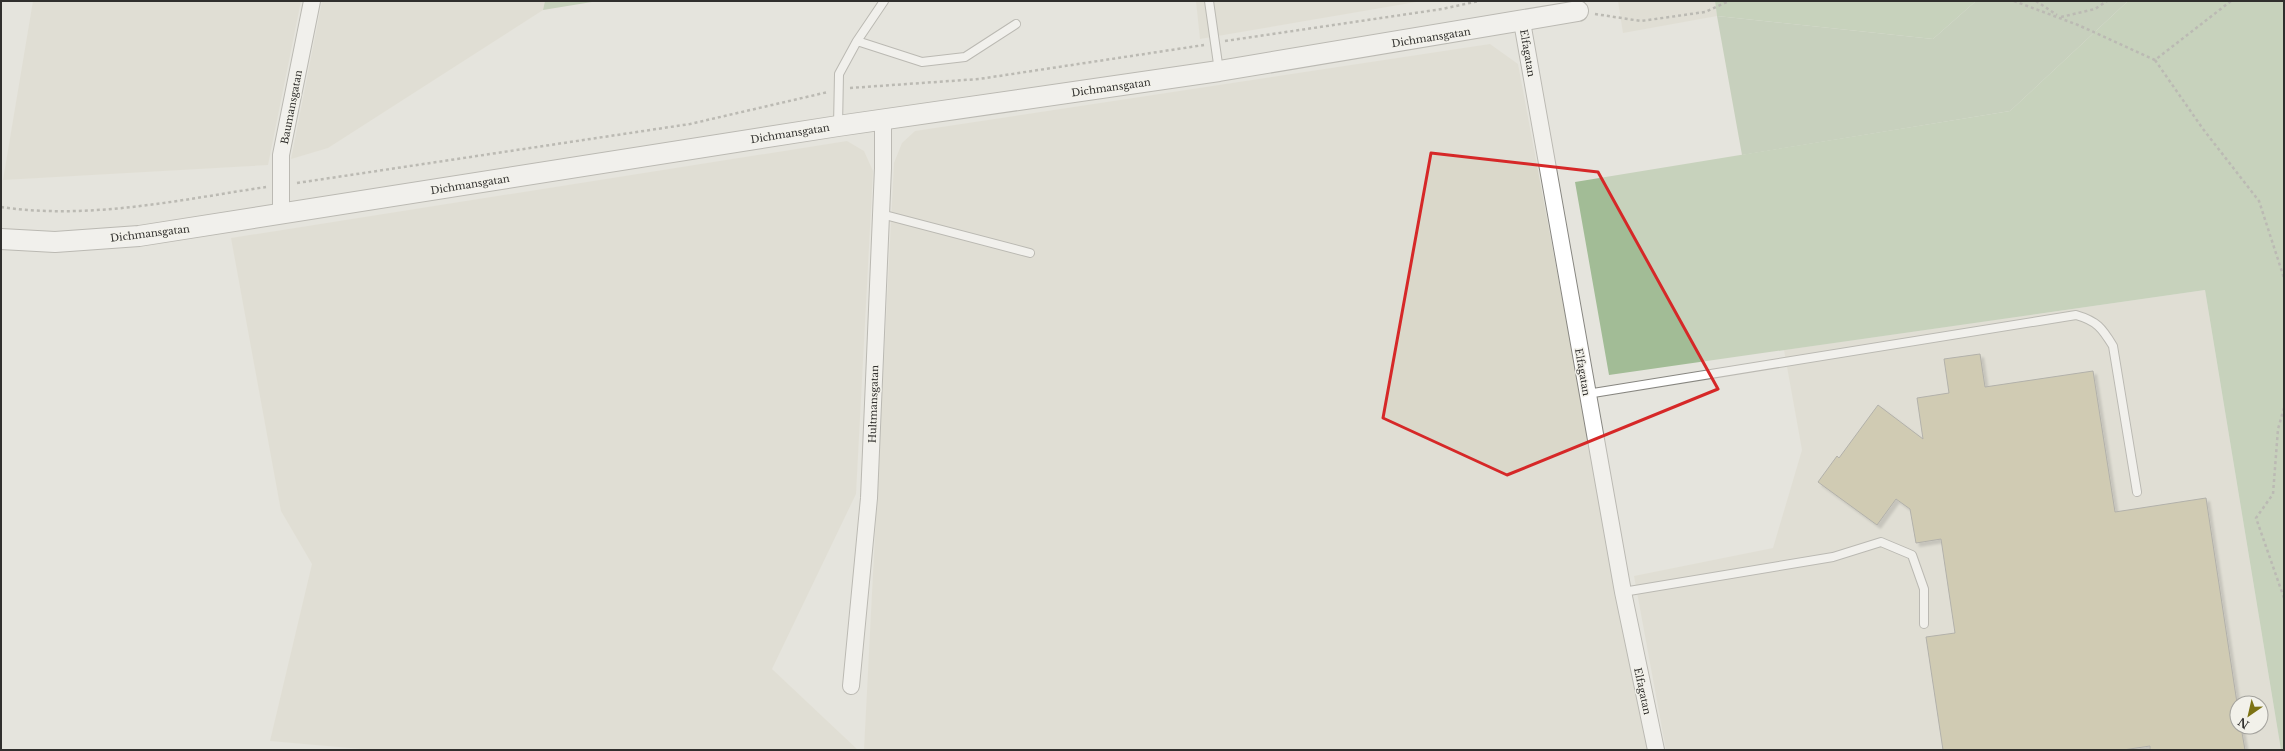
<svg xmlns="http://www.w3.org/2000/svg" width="2285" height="751" viewBox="0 0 2285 751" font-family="'Libre Baskerville',serif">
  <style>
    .built { fill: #dad8ca; fill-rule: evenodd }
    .green { fill: #a2b897 }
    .forest { fill: #a2bc96 }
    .building { fill: #b6ae82; stroke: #74736d; filter: url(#shadow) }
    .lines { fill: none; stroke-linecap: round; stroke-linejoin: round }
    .service-casing { stroke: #878680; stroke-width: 10 }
    .minor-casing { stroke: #878680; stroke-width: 18 }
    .tertiary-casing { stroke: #878680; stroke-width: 22 }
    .path { stroke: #888782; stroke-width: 2.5; stroke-dasharray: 3 3; stroke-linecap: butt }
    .service { stroke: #fff; stroke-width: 8 }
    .minor { stroke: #fff; stroke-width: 16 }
    .tertiary { stroke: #fff; stroke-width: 20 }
    .marked { fill: none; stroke: #d62828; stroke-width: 3; stroke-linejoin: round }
    .labels { text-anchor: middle; stroke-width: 3; stroke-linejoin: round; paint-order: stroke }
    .street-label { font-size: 10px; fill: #302f2d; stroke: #f2f1ea }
  </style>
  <defs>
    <filter id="shadow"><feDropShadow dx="3.5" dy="3.5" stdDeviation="1" flood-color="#0004"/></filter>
  </defs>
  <rect width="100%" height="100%" fill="#e5e4dd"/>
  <path class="built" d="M33,1H301L268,165L3,180Z
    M322,1H545L543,10L328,148L291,159Z
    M1196,1H1422L1200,39Z
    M1618,1H1715L1717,16L1623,33Z
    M1490,44L1518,64L1647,750H864L894,163L902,143L915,131Z
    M847,141L864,151L873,171L856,494L772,669L858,750H373L270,741L312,564L281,511L231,238Z
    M2205,290L2281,750H1666L1634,576L1773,548L1802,450L1784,350ZM2237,703H2261V727H2237Z"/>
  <path class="green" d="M1976,1H2128L2010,111L1742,155L1717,16L1933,39Z"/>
  <path class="forest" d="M545,1H598L543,10Z
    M1715,1H1976L1933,39L1717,16Z
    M2128,1H2284V750H2281L2205,290L1609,375L1575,182L2010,111Z"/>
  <path class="building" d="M1980,354L1985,387L2093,371L2115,512L2206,498L2237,703V727H2241L2245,750H2150V746L2123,750H1943L1926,637L1955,633L1941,539L1916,543L1910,509L1896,499L1877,525L1818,482L1837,456L1839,458L1878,405L1923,439L1917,398L1949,393L1944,359Z"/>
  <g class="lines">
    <g class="service-casing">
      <path id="service" d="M1209,1L1219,71
        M857,41L922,62L965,57L1016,24
        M838,126L839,74L857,41L884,1
        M881,214L1030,253
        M1587,394L2076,315C2097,321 2102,328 2113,346L2137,492
        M1623,592L1833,557L1881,542L1912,555L1924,589V624"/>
    </g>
    <g class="minor-casing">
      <path id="minor" d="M1522,22L1623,592L1656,750
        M281,213V155L312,1
        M851,686L869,498L883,168V120"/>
    </g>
    <g class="tertiary-casing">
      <path id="tertiary" d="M1,239L55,242L139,236L838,126L1219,71L1578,11"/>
    </g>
    <path class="path" d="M2014,1L2078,25L2155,60L2231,1
      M2036,1L2057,15
      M1595,14L1641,21L1705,12L1729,1
      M2061,17L2095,9L2107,1
      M1225,41L1442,9L1479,1
      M2155,60L2203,129L2259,201L2284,278
      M850,88L979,79L1204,45
      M297,183L690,124L828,92
      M1,207C89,220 179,200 266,187
      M2284,408L2278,429L2273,494L2256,518L2284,598"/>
    <use href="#service" class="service"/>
    <use href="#minor" class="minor"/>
    <use href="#tertiary" class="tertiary"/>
  </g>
  <path d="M0 0H2285V751H0ZM1431,153L1598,172L1718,389L1507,475L1383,418Z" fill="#e5e4dd" fill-opacity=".55" fill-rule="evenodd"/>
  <path class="marked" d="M1431,153L1598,172L1718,389L1507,475L1383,418Z"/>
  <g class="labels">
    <g class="street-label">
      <text transform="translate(1431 37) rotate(-9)" y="4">Dichmansgatan</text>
      <text transform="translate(1528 53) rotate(80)" y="4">Elfagatan</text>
      <text transform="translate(1111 87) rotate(-8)" y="4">Dichmansgatan</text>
      <text transform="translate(291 107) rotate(-79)" y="4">Baumansgatan</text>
      <text transform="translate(790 133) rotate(-9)" y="4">Dichmansgatan</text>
      <text transform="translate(470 184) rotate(-9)" y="4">Dichmansgatan</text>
      <text transform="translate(150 233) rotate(-7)" y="4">Dichmansgatan</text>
      <text transform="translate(1583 372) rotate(80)" y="4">Elfagatan</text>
      <text transform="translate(873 404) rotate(-88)" y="4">Hultmansgatan</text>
      <text transform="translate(1643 691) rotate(78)" y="4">Elfagatan</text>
    </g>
  </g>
  <rect width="2285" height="751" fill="none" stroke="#302f2d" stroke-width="4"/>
  <g transform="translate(2249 715) rotate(214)"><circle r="19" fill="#f2f1ea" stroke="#a4a39e"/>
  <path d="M0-3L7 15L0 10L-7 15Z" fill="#7c7213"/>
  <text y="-6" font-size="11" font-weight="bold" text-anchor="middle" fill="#302f2d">N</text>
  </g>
</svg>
